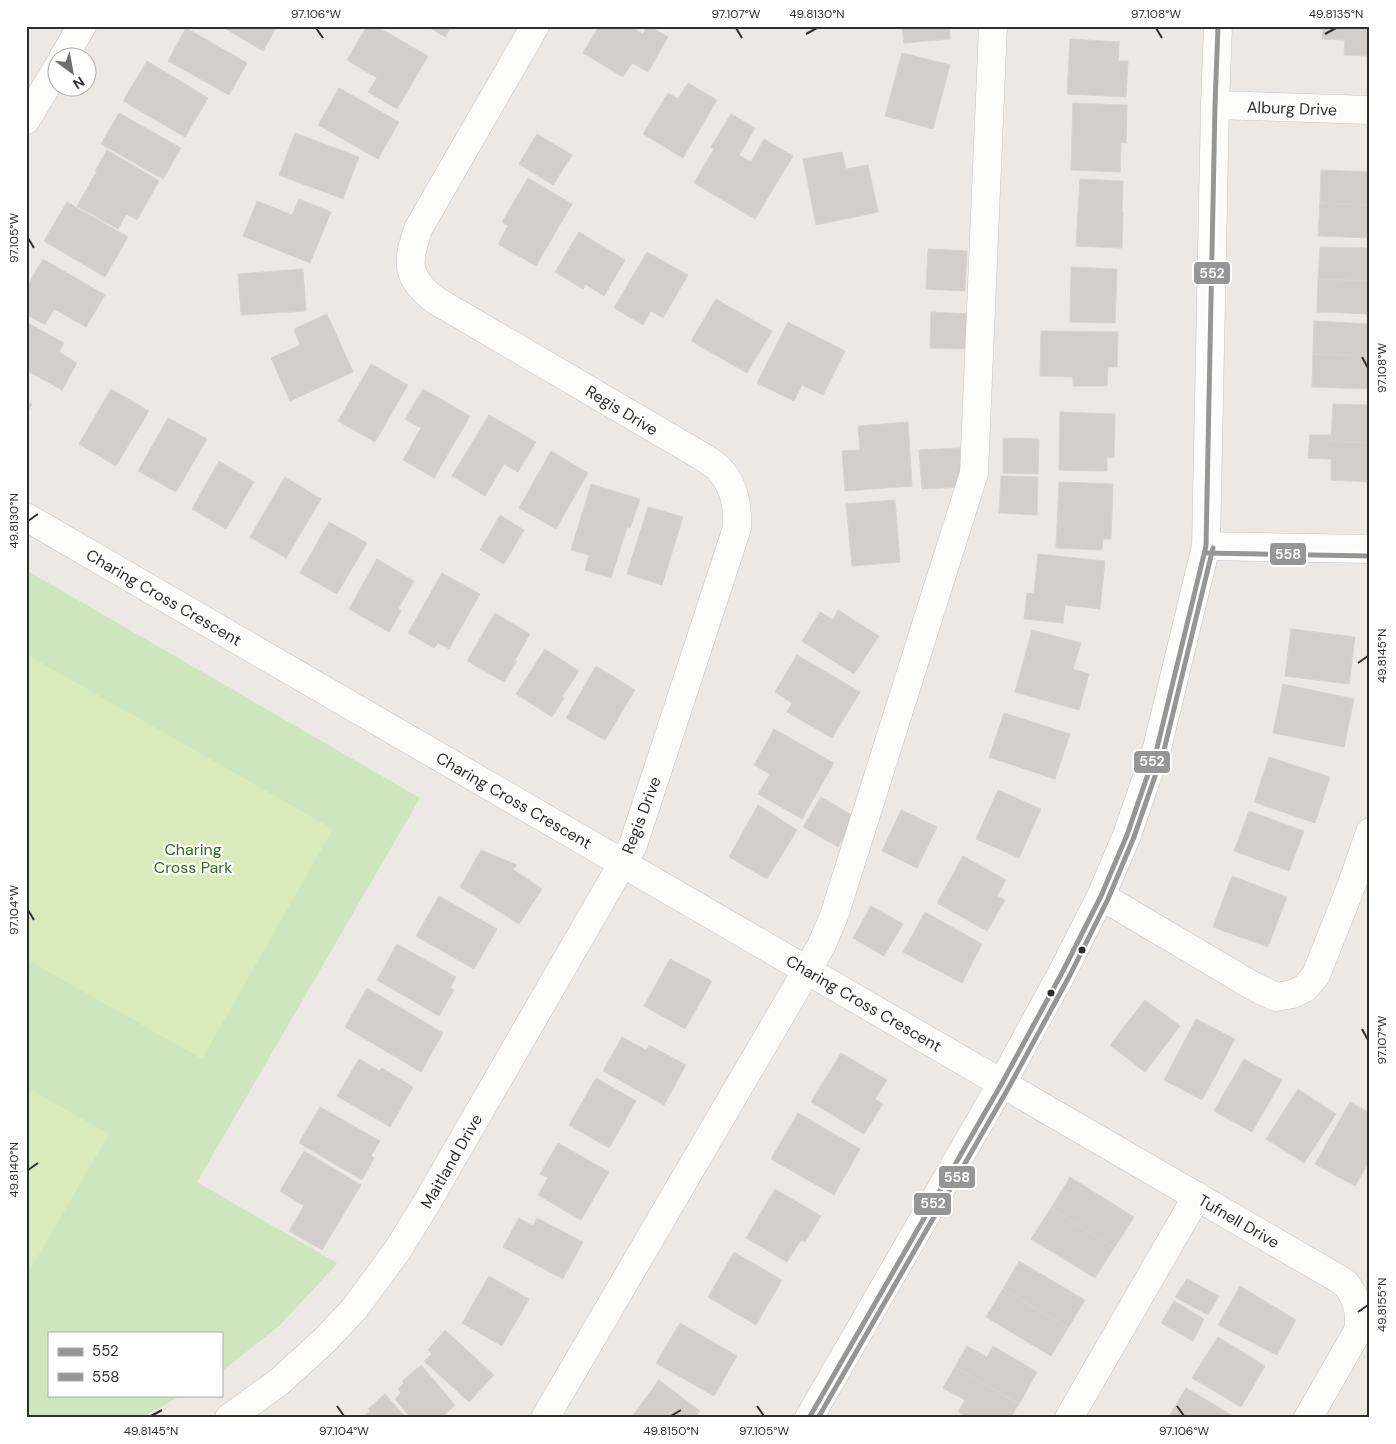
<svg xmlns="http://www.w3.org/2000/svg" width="1396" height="1444" viewBox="0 0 1396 1444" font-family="'DM Sans',sans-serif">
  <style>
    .green { fill: #cee6be }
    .pitch { fill: #d9eabb }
    .building { fill: #d1cecb; stroke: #d7d4d0 }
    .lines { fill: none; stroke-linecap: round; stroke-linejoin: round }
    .minor-casing { stroke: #c5c4c5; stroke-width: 29 }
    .minor { stroke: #fcfcfb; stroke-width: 28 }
    .bus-1-casing { stroke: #fff; stroke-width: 9 }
    .bus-2-casing { stroke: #fff; stroke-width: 9 }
    .bus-1 { stroke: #969696; stroke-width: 5 }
    .bus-2 { stroke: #969696; stroke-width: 5 }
    .ticks { fill: none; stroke: #2e2e2e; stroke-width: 2 }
    .bus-dot { fill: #2e2e2e; stroke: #fff; stroke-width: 2 }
    .labels { text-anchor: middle; stroke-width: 4.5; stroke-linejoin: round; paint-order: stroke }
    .street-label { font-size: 16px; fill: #2e2e2e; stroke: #fff }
    .park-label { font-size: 16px; fill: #2c6e1b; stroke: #fff }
    .line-badge { stroke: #fff; stroke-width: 2 }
    .badge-label { font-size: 14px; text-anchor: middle; font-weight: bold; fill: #fff }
    .neatline { fill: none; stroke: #2e2e2e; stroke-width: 2 }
    .ticks-label { font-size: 12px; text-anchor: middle; fill: #2e2e2e }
  </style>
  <rect width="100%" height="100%" fill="#ece8e4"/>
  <path class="green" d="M26,570L420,798L197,1182L337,1263L336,1265L279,1326L221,1372V1333H49V1395H182L141,1418H26Z"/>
  <path class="pitch" d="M26,654L333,829L202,1059L26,959Z
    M26,1087L109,1134L26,1277Z"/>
  <path class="building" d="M221,26H277L263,51Z
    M367,26H376L428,56L397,109L368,92L377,78L347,60Z
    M427,26H452L445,37Z
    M599,26H629L643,34L647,26H649L668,37L648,72L632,63L623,77L583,53Z
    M902,26H949L950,39L904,43Z
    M1322,26H1370V56L1344,55L1345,40L1322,39Z
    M186,28L247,63L229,95L168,61Z
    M1070,39L1119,42L1118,61H1128L1126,97L1067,94Z
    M902,53L950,65L933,129L885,116Z
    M147,61L208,98L185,137L123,101Z
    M688,83L717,100L683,158L643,134L668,93L678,99Z
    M339,88L399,122L378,159L318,125Z
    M1073,103L1127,105L1126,143L1121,142L1120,172L1071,170Z
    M119,113L181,148L163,179L101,144Z
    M731,114L755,128L739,155L751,162L764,139L793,156L755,219L694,183L714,149L711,147Z
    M295,133L359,157L343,199L279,175Z
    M537,134L572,155L553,185L519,164Z
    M107,150L159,181L137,220L126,214L118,229L77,206L97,171H95Z
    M842,152L846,169L868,165L878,212L816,225L803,159Z
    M1321,170L1370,172V205L1320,203Z
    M528,178L572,204L536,266L498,244L508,226L502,222Z
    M1080,179L1123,181L1122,212H1123L1122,248L1076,246Z
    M299,199L331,212L310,263L243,236L257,201L292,215Z
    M67,202L128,237L105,277L44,241Z
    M1320,203L1370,205V238L1318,236Z
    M579,232L625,260L604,296L585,284L583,289L555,272Z
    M1320,247L1370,248V281L1318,279Z
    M928,249L967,251L965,291L926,289Z
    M647,252L688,275L663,318L651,311L643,325L614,308Z
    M43,259L105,295L86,327L54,309L45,325L26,314V288Z
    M1071,267L1117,269L1115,323L1070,322Z
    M303,269L306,311L241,315L238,274Z
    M1318,279L1370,281V314L1317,312Z
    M716,299L772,331L747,373L691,341Z
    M931,312L971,314L970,349L930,348Z
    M327,314L353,372L290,401L271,358L300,345L294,329Z
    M1314,321L1370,324V356L1313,354Z
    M26,322L64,343L59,352L77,363L62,390L26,370Z
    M788,322L845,351L823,395L802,385L794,401L757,383Z
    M1041,331L1118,332L1117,367H1108L1107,386H1073V377L1040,376Z
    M1313,354L1370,356V389L1312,387Z
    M371,364L408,385L375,442L338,421Z
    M111,389L149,411L116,466L79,444Z
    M423,389L470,416L434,478L403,460L421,428L405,419Z
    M26,401L32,404L26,415Z
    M1333,404L1370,405V443L1331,441Z
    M1060,412L1115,414L1114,458L1107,457V471L1059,470Z
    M489,415L536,442L518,472L504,464L485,496L452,476Z
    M168,418L207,439L176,492L138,471Z
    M908,422L912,486L845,491L842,451L860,450L858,426Z
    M1310,435H1331V441L1370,443V482L1331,480V459L1308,458Z
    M1003,438L1039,439L1038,474L1003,473Z
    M960,448L962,487L922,489L919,450Z
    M551,451L588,473L556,529L519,508Z
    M219,461L254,482L226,529L192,509Z
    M1001,476L1038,477L1037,515L999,513Z
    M285,477L321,499L286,558L250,537Z
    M1059,482L1113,484L1111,539H1103L1102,550L1056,548Z
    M591,484L640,499L630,528L627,527L611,578L585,570L589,555L571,550Z
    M895,500L900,562L852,566L846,504Z
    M648,507L683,517L662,585L627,574Z
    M500,515L524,530L504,564L480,550Z
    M329,522L367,543L337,594L300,573Z
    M1038,554L1105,561L1100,609L1065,605L1063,623L1024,619L1027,593L1034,594Z
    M377,559L414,581L398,609L401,611L389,632L349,609Z
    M442,573L480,594L449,649L438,643L434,648L408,633Z
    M838,610L879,636L854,674L802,641L820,612L833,620Z
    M495,613L530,634L515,660L517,661L504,682L467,661Z
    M1291,629L1355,637L1349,684L1285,676Z
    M1032,630L1081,643L1073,669L1089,674L1079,710L1015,692Z
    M545,649L579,671L562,697L564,698L552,717L516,694Z
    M797,655L860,692L832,738L787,712L792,703L775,692Z
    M596,666L635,690L605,740L566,718Z
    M1283,684L1354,699L1344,747L1273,733Z
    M1004,713L1070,734L1055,779L989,757Z
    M774,729L834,763L802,819L758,794L770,774L754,765Z
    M1269,757L1330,777L1315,823L1254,802Z
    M998,790L1041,809L1019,858L976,839Z
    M821,797L855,817L838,847L803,827Z
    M758,805L797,830L767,879L729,857Z
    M901,810L937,827L917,868L882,851Z
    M1249,811L1304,831L1289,871L1234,851Z
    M481,850L517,865L513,869L542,889L519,924L460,887Z
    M963,856L1006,880L997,896L1005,900L987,931L937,903Z
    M1232,876L1287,897L1268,947L1213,927Z
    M439,896L497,929L474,969L416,936Z
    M871,906L903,924L884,956L853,938Z
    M925,912L982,944L962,983L903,952Z
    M397,944L456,977L450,988L454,990L439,1016L377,980Z
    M670,959L712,981L685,1029L644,1006Z
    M367,988L443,1033L421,1072L345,1027Z
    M1145,1000L1180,1026L1145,1072L1110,1045Z
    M1196,1019L1235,1039L1202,1100L1164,1080Z
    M622,1037L646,1050L649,1045L686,1065L664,1105L603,1071Z
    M841,1053L887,1080L875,1099L883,1104L864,1134L811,1102Z
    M359,1059L380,1071L382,1068L413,1087L390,1127L337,1096Z
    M1244,1059L1282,1080L1252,1132L1214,1111Z
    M596,1078L636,1101L609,1148L569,1125Z
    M1298,1089L1336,1114L1304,1163L1266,1139Z
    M1350,1102L1370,1113V1160L1355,1186L1315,1164Z
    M320,1107L380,1141L371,1156L374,1158L362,1180L299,1143Z
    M798,1113L860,1149L834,1195L771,1159Z
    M558,1143L609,1172L581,1220L538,1195L548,1178L540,1174Z
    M304,1151L361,1185L322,1250L289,1231L304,1206L280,1191Z
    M1070,1177L1134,1217L1114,1248L1051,1208Z
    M775,1189L821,1216L805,1242L801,1240L787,1262L746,1238Z
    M1051,1208L1114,1248L1095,1278L1031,1239Z
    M519,1218L533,1226L537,1218L583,1242L563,1279L503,1247Z
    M734,1252L782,1280L756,1325L708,1297Z
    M1019,1261L1085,1300L1068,1328L1003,1289Z
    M489,1276L529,1299L502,1346L462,1323Z
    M1187,1279L1219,1296L1208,1315L1175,1297Z
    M1240,1286L1296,1320L1277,1355L1218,1325Z
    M1003,1289L1068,1328L1051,1356L986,1317Z
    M1174,1301L1204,1319L1193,1341L1161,1323Z
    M680,1323L737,1356L714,1396L656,1363Z
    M445,1330L494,1375L469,1402L424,1361L432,1354L428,1350Z
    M1218,1337L1265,1366L1241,1407L1192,1378Z
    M967,1346L987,1357L993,1346L1037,1372L1019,1404L955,1367Z
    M421,1365L455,1405L441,1418H411L395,1399L401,1393L398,1389L404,1383L402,1381Z
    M955,1367L1019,1404L1010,1418H968L958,1412L965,1400L943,1388Z
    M659,1380L700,1411L695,1418H631Z
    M1186,1388L1237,1418H1168Z
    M385,1394L406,1418H364L363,1417L370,1411L368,1409Z"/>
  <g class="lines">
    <g class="minor-casing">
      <path id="minor" d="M63,58L82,26
        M1215,105L1370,110
        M26,120L58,67
        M26,517L1344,1282C1357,1297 1361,1311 1358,1331L1308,1418
        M1206,546L1370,549
        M1101,896L1253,986L1276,997L1293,994L1305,988L1316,975L1352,884L1370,832
        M229,1418L279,1382L325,1340L355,1308L397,1251L426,1204L633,845L737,528C738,507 734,484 719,469C715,464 708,461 703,457L435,300C405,276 407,263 418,229L535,26
        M545,1418L821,946L834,916L974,473L993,26
        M809,1418L1002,1083L1063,971L1101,896L1127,835L1157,748L1206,546L1215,105L1218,26
        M1069,1418L1197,1196"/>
    </g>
    <use href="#minor" class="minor"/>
    <g class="bus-1-casing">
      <path id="bus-1" d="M809,1418L1002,1083L1063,971L1101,896L1127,835L1157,748L1206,546L1215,105L1218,26"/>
    </g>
    <g class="bus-2-casing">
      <path id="bus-2" d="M1206,553L1370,556
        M818,1418L1009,1087L1070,975L1108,899L1134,837L1164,750L1213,548"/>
    </g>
    <use href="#bus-1" class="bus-1"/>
    <use href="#bus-2" class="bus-2"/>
  </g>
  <path class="ticks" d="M316,28L323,38M736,28L742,38M1156,28L1162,38M806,34L817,28M1325,34L1336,28M28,238L34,248M1362,357L1368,368M28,521L38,514M1358,663L1368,656M28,910L34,920M1362,1029L1368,1040M28,1170L38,1163M1358,1312L1368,1305M337,1406L344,1416M757,1406L764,1416M1177,1406L1184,1416M151,1416L162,1410M671,1416L681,1410"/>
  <g class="bus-dot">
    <circle cx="1082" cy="950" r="4.5"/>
    <circle cx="1051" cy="993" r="4.5"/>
  </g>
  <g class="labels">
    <g class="street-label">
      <text transform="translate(1292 108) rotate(2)" y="6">Alburg Drive</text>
      <text transform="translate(622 410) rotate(31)" y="6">Regis Drive</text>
      <text transform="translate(164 597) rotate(30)" y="6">Charing Cross Crescent</text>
      <text transform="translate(514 800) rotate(30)" y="6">Charing Cross Crescent</text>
      <text transform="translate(641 815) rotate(-69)" y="6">Regis Drive</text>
      <text transform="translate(864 1003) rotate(30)" y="6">Charing Cross Crescent</text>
      <text transform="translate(451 1161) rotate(-60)" y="6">Maitland Drive</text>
      <text transform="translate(1239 1221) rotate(30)" y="6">Tufnell Drive</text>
    </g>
    <g class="park-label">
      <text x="193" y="855">Charing<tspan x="193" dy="18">Cross Park</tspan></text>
    </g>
  </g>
  <g class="line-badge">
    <rect x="1193" y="261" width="38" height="24" rx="5" fill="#969696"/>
    <rect x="1269" y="542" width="38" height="24" rx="5" fill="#969696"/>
    <rect x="1133" y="750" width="38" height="24" rx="5" fill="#969696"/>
    <rect x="938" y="1165" width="38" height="24" rx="5" fill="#969696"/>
    <rect x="913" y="1192" width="39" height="24" rx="5" fill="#969696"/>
  </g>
  <g class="badge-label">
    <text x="1212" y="278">552</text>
    <text x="1288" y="559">558</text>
    <text x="1152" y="766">552</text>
    <text x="957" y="1182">558</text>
    <text x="933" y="1208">552</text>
  </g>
  <rect width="1396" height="1444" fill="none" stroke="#ffffff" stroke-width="55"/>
  <rect x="48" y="1332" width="175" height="65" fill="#ffffff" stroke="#ababab"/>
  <rect x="58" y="1348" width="25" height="8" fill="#969696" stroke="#ababab"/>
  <text x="92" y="1356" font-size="15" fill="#2e2e2e">552</text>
  <rect x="58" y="1373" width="25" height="8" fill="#969696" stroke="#ababab"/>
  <text x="92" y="1382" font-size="15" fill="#2e2e2e">558</text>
  <g transform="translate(72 72) rotate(148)"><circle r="24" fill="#ffffff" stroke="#ababab"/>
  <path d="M0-4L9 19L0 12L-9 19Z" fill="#706f6e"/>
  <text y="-8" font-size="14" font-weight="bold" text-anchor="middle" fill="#2e2e2e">N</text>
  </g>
  <rect x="28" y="28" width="1340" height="1388" class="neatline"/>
  <g class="ticks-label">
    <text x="316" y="18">97.106°W</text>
    <text x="736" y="18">97.107°W</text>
    <text x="817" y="18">49.8130°N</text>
    <text x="1156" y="18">97.108°W</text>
    <text x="1336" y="18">49.8135°N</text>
    <text transform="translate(14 238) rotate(-90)" y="4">97.105°W</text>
    <text transform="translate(1382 368) rotate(-90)" y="4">97.108°W</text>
    <text transform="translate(14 521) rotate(-90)" y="4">49.8130°N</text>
    <text transform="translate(1382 656) rotate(-90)" y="4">49.8145°N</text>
    <text transform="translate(14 910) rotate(-90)" y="4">97.104°W</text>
    <text transform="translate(1382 1040) rotate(-90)" y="4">97.107°W</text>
    <text transform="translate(14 1170) rotate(-90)" y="4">49.8140°N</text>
    <text transform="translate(1382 1305) rotate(-90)" y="4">49.8155°N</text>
    <text x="151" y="1435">49.8145°N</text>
    <text x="344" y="1435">97.104°W</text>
    <text x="671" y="1435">49.8150°N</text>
    <text x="764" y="1435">97.105°W</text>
    <text x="1184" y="1435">97.106°W</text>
  </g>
</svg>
